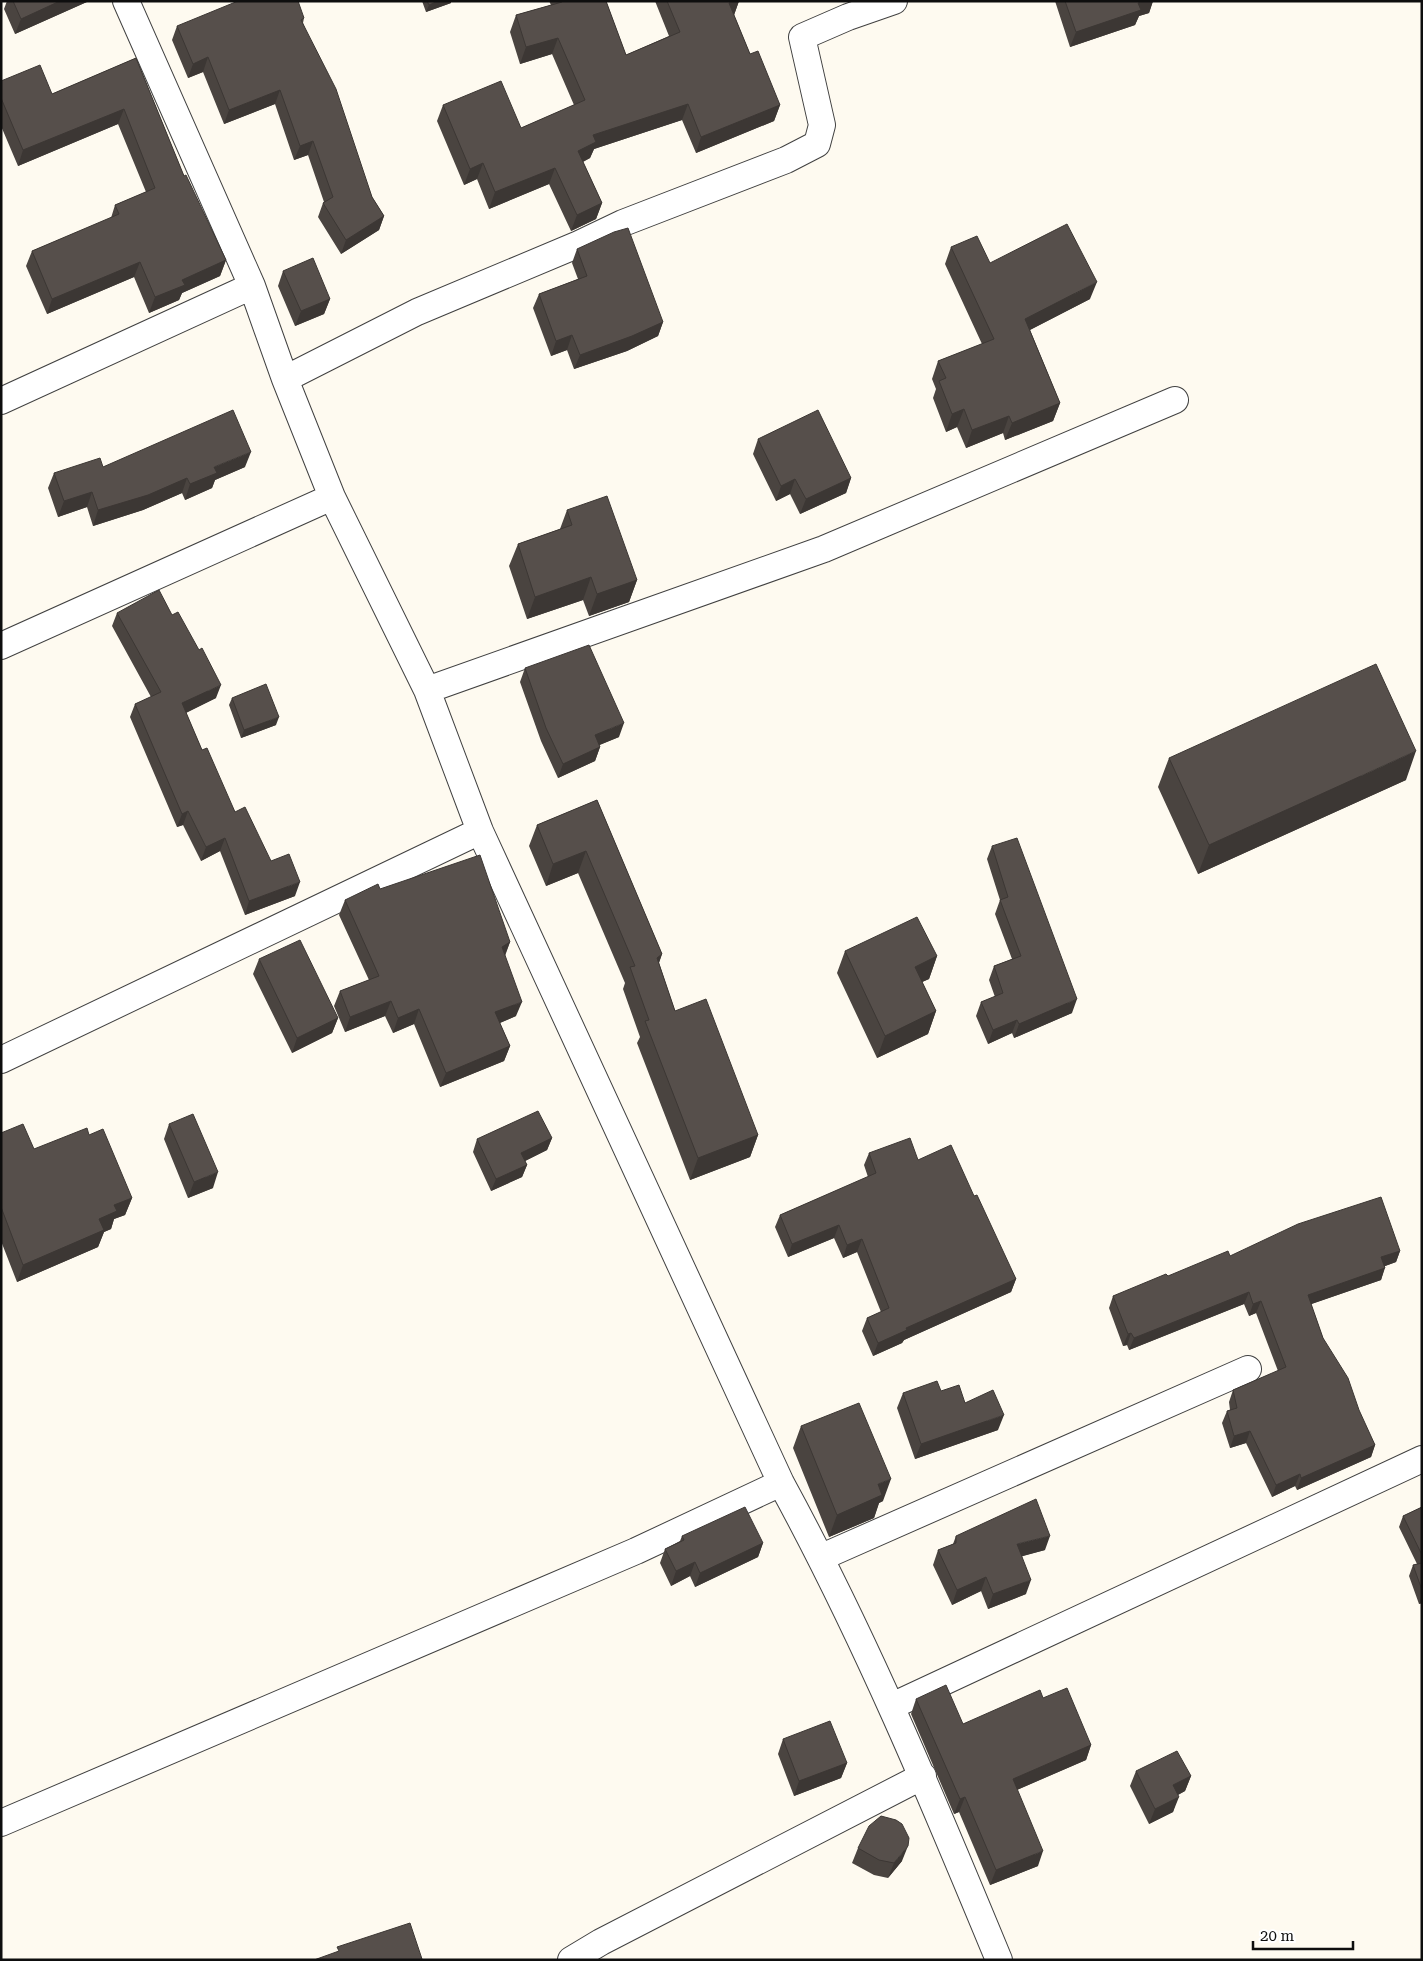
<svg xmlns="http://www.w3.org/2000/svg" width="1423" height="1961" viewBox="0 0 1423 1961" font-family="'Roboto Serif',serif">
  <style>
    .lines { fill: none; stroke-linecap: round; stroke-linejoin: round }
    .minor-casing { stroke: #414141; stroke-width: 28 }
    .minor { stroke: #fff; stroke-width: 26 }
    .wall { fill: #4a4440 }
    .shaded-wall { fill: #3c3734 }
    .building { fill: #564f4b; stroke: #3c3734 }
  </style>
  <rect width="100%" height="100%" fill="#fefaf0"/>
  <g class="lines">
    <g class="minor-casing">
      <path id="minor" d="M126,1L252,286L285,379L332,497L427,690L480,831L781,1483C865,1637 932,1798 999,1960
        M285,379L417,312L579,244L623,223L786,160L817,144L822,125L802,37L848,17L894,1
        M1,401L252,286
        M1,646L332,497
        M427,690L824,549L1175,400
        M1,1060L480,831
        M822,1557L1248,1369
        M892,1706L1422,1459
        M1,1823L636,1551L781,1483
        M571,1960L601,1942L923,1776"/>
    </g>
    <use href="#minor" class="minor"/>
  </g>
  <path class="wall" d="M7,1H89L15,34L4,9Z
    M422,1H451V3L426,12Z
    M549,1H606L626,55L669,36L655,1H739L734,15L750,54L780,105L774,121L696,153L682,120L594,149L590,158L583,162L602,203L596,219L571,231L549,184L489,209L477,179L464,185L437,121L443,105L521,128L574,105L552,54L520,64L510,32L516,15L551,5Z
    M1055,1H1153L1149,13L1139,16L1135,25L1070,47Z
    M304,18L303,23L372,197L384,216L379,230L341,254L318,217L323,203L324,202L308,155L294,160L275,104L224,124L203,72L188,78L172,40L177,26Z
    M136,58L184,176L226,260L220,276L182,293L179,300L149,313L134,277L47,314L26,266L32,251L111,218L115,205L146,192L118,124L18,166L1,126V81L52,94Z
    M951,247L990,263L1090,299L1030,330L1060,403L1053,421L1005,440L1003,433L966,448L957,427L946,432L933,398L936,389L932,379L938,361L982,344L945,264Z
    M577,249L663,322L658,336L627,351L574,369L567,350L551,356L533,308L539,294L578,279L572,263Z
    M283,271L330,299L324,314L295,326L278,286Z
    M758,439L851,478L846,493L800,514L790,494L776,501L753,454Z
    M103,467H245L215,480L212,488L185,500L182,493L143,510L93,526L87,507L58,517L48,488L54,473Z
    M567,510L637,580L629,602L589,616L583,600L527,619L509,566L518,544L560,529Z
    M117,613L216,698L186,713L202,750L235,812L271,861L295,896L245,915L220,851L201,861L183,825L177,827L130,717L135,704L151,697L112,626Z
    M525,668L619,737L599,745L600,747L595,761L558,778L541,741L520,682Z
    M232,698L276,725L241,738L229,705Z
    M1169,758L1406,780L1198,874L1158,787Z
    M597,800L662,954L659,963L675,1011L758,1135L750,1157L690,1180L637,1043L640,1037L623,989L625,983L578,873L546,886L529,846L537,825Z
    M992,846L1072,1013L1014,1038L1012,1033L988,1044L976,1016L981,1002L995,997L989,980L994,966L1012,959L995,914L1000,900L987,859Z
    M380,889L510,942L505,956L516,1016L500,1023L510,1046L504,1061L440,1087L414,1024L393,1033L385,1016L345,1032L334,1006L340,991L369,980L339,915L345,900Z
    M845,951L937,956L929,979L922,982L936,1011L928,1034L877,1058L837,973Z
    M259,959L338,1018L332,1033L292,1053L253,974Z
    M169,1124L213,1188L188,1198L164,1139Z
    M1,1133L34,1149L89,1135L132,1198L125,1215L114,1219L111,1229L104,1232L98,1247L17,1282L1,1241Z
    M552,1138L547,1150L525,1161L527,1165L522,1177L491,1191L473,1152L477,1139Z
    M869,1153L918,1160L974,1196L1016,1279L1011,1292L904,1340L902,1343L873,1356L862,1331L867,1318L881,1312L857,1252L843,1258L834,1238L788,1257L775,1227L780,1215L868,1177L864,1165Z
    M1400,1251L1396,1262L1385,1266L1381,1280L1311,1304L1323,1338L1375,1445L1371,1457L1297,1490L1295,1486L1272,1497L1246,1443L1230,1448L1222,1423L1227,1411L1230,1410L1229,1402L1233,1390L1278,1371L1256,1313L1249,1316L1244,1304L1129,1350L1127,1345L1123,1346L1109,1308L1113,1296L1230,1256Z
    M941,1391L965,1403L998,1430L915,1459L897,1408L903,1393Z
    M801,1426L883,1501L879,1503L874,1518L829,1537L793,1448Z
    M1422,1507V1603L1419,1604L1409,1576L1413,1565L1417,1564L1399,1527L1403,1516Z
    M682,1536L763,1543L758,1557L695,1587L690,1576L671,1586L660,1563L665,1549L680,1541Z
    M956,1536L1045,1550L1022,1556L1026,1594L988,1609L981,1591L952,1605L933,1565L938,1550L953,1544Z
    M1043,1698L1091,1745L1086,1760L1017,1790L1038,1866L990,1885L959,1812L954,1814L911,1714L916,1699L963,1724Z
    M783,1739L847,1763L841,1778L794,1796L778,1754Z
    M1136,1771L1191,1776L1185,1791L1178,1795L1173,1812L1149,1824L1130,1786Z
    M858,1848L902,1861L888,1878L874,1875L852,1863Z"/>
  <path class="shaded-wall" d="M60,1H89L15,34L21,19Z
    M438,1H451V3L426,12L429,5Z
    M734,1H739L734,15L723,19L729,3Z
    M1144,1H1153L1149,13L1139,16L1135,25L1070,47L1076,32L1138,3Z
    M558,38L552,54L520,64L526,47Z
    M208,57L203,72L188,78L193,64Z
    M280,90L275,104L224,124L229,110Z
    M688,104L682,120L594,149L590,158L572,167L578,151L593,135Z
    M780,105L774,121L696,153L701,137Z
    M124,109L118,124L18,166L23,150Z
    M313,141L308,155L294,160L300,146Z
    M483,163L477,179L464,185L470,169Z
    M555,168L549,184L489,209L495,192Z
    M602,203L596,219L571,231L577,215Z
    M384,216L379,230L341,254L346,240Z
    M226,260L220,276L182,293L179,300L149,313L155,297L182,280Z
    M140,262L134,277L47,314L52,299Z
    M1097,282L1090,299L1018,336L1025,319Z
    M330,299L324,314L295,326L301,311Z
    M663,322L658,336L627,351L574,369L580,355Z
    M572,335L567,350L551,356L556,341Z
    M1060,403L1053,421L1005,440L1012,423Z
    M964,409L957,427L946,432L952,414Z
    M1009,416L1003,433L966,448L972,430Z
    M251,452L245,467L215,480L212,488L185,500L190,484L214,467Z
    M187,478L182,493L143,510L93,526L98,510Z
    M851,478L846,493L800,514L806,499Z
    M795,479L790,494L776,501L781,486Z
    M92,492L87,507L58,517L64,501Z
    M591,577L583,600L527,619L535,597Z
    M637,580L629,602L589,616L597,594Z
    M221,685L216,698L177,717L182,703Z
    M279,717L276,725L241,738L244,730Z
    M624,723L619,737L590,749L595,735Z
    M600,747L595,761L558,778L563,764Z
    M1416,751L1406,780L1198,874L1209,845Z
    M188,811L183,825L177,827L182,814Z
    M225,838L220,851L201,861L206,847Z
    M586,851L578,873L546,886L553,864Z
    M300,882L295,896L245,915L249,901Z
    M510,942L504,957L502,947Z
    M662,954L654,976L657,958Z
    M937,956L929,979L906,989L915,967Z
    M1077,999L1072,1013L1014,1038L1019,1024Z
    M391,1001L385,1016L345,1032L350,1017Z
    M522,1002L516,1016L490,1027L495,1012Z
    M419,1009L414,1024L393,1033L398,1018Z
    M936,1011L928,1034L877,1058L885,1036Z
    M338,1018L332,1033L292,1053L297,1038Z
    M1017,1020L1012,1033L988,1044L993,1030Z
    M510,1046L504,1061L440,1087L446,1073Z
    M758,1135L750,1157L690,1180L698,1158Z
    M552,1138L547,1150L517,1165L521,1153Z
    M527,1165L522,1177L491,1191L496,1179Z
    M218,1172L213,1188L188,1198L194,1182Z
    M132,1198L125,1215L114,1219L111,1229L104,1232L98,1247L17,1282L23,1265L99,1219L114,1205Z
    M839,1225L834,1238L788,1257L792,1244Z
    M862,1239L857,1252L843,1258L847,1245Z
    M1400,1251L1396,1262L1377,1269L1381,1257Z
    M1385,1268L1381,1280L1303,1307L1308,1295Z
    M1016,1279L1011,1292L904,1340L902,1343L873,1356L878,1343L906,1328Z
    M1249,1292L1244,1304L1129,1350L1134,1338Z
    M1261,1301L1256,1313L1249,1316L1253,1304Z
    M1131,1333L1127,1345L1123,1346L1128,1334Z
    M1004,1415L998,1430L915,1459L921,1444Z
    M1250,1431L1246,1443L1230,1448L1234,1436Z
    M1375,1445L1371,1457L1297,1490L1301,1478Z
    M1300,1474L1295,1486L1272,1497L1276,1485Z
    M891,1479L883,1501L879,1503L874,1518L829,1537L837,1515L878,1484Z
    M1050,1536L1045,1550L1012,1559L1017,1544Z
    M763,1543L758,1557L695,1587L700,1573Z
    M695,1562L690,1576L671,1586L676,1571Z
    M986,1577L981,1591L952,1605L957,1590Z
    M1031,1580L1026,1594L988,1609L993,1594Z
    M1422,1595V1603L1419,1604Z
    M1091,1745L1086,1760L1007,1794L1013,1779Z
    M847,1763L841,1778L794,1796L799,1781Z
    M1191,1776L1185,1791L1168,1800L1173,1785Z
    M965,1797L959,1812L954,1814L960,1799Z
    M1179,1797L1173,1812L1149,1824L1155,1809Z
    M908,1846L902,1861L888,1878L894,1863Z
    M1043,1851L1038,1866L990,1885L996,1870Z"/>
  <path class="building" d="M13,1H60L21,19Z
    M238,1H298L304,18L301,20L336,89L372,197L384,216L346,240L323,203L333,197L313,141L300,146L280,90L229,110L208,57L193,64L177,26Z
    M427,1H438L429,5Z
    M562,1H606L626,55L680,32L667,1H734L729,3L750,54L758,51L780,105L701,137L688,104L593,135L596,142L578,151L602,203L577,215L555,168L495,192L483,163L470,169L443,105L501,81L521,128L585,100L558,38L526,47L516,15L562,2Z
    M1065,1H1144L1138,3L1141,10L1076,32Z
    M136,58L184,176L186,175L226,260L182,280L185,285L155,297L140,262L52,299L32,251L119,214L115,205L155,188L124,109L23,150L1,98V81L40,65L52,94Z
    M1067,224L1097,282L1025,319L1060,403L1012,423L1009,416L972,430L964,409L952,414L939,381L946,378L938,361L994,339L951,247L977,236L990,263Z
    M628,228L663,322L632,336L580,355L572,335L556,341L539,294L587,276L577,249L614,232Z
    M313,258L330,299L301,311L283,271Z
    M233,410L251,452L214,467L217,473L190,484L187,478L148,495L98,510L92,492L64,501L54,473L100,458L103,467Z
    M818,410L851,478L806,499L795,479L781,486L758,439Z
    M607,496L637,580L597,594L591,577L535,597L518,544L572,525L567,510Z
    M159,590L172,615L178,612L199,650L202,648L221,685L182,703L202,750L207,748L235,812L245,807L271,861L289,854L300,882L249,901L225,838L206,847L188,811L182,814L135,704L161,692L117,613Z
    M589,645L624,723L595,735L600,747L563,764L546,728L525,668Z
    M1376,664L1416,751L1209,845L1169,758Z
    M266,684L279,717L244,730L232,698Z
    M597,800L662,954L657,958L675,1011L706,999L758,1135L698,1158L645,1021L649,1020L630,967L635,966L586,851L553,864L537,825Z
    M1017,838L1077,999L1019,1024L1017,1020L993,1030L981,1002L1003,993L994,966L1021,956L1000,900L1008,897L992,846Z
    M480,855L510,942L502,947L522,1002L495,1012L510,1046L446,1073L419,1009L398,1018L391,1001L350,1017L340,991L379,976L345,900L378,884L380,889Z
    M917,917L937,956L915,967L936,1011L885,1036L845,951Z
    M300,940L338,1018L297,1038L259,959Z
    M538,1111L552,1138L521,1153L527,1165L496,1179L477,1139Z
    M193,1114L218,1172L194,1182L169,1124Z
    M23,1124L34,1149L87,1128L89,1135L103,1129L132,1198L114,1205L117,1211L99,1219L104,1230L23,1265L1,1207V1133Z
    M910,1138L918,1160L951,1145L974,1196L977,1195L1016,1279L906,1328L907,1330L878,1343L867,1318L889,1308L862,1239L847,1245L839,1225L792,1244L780,1215L876,1173L869,1153Z
    M1381,1197L1400,1251L1381,1257L1385,1268L1308,1295L1323,1338L1348,1378L1359,1410L1375,1445L1301,1478L1300,1474L1276,1485L1250,1431L1234,1436L1227,1411L1237,1408L1233,1390L1286,1367L1261,1301L1253,1304L1249,1292L1134,1338L1131,1333L1128,1334L1113,1296L1166,1274L1168,1276L1228,1251L1230,1256L1298,1224Z
    M937,1381L941,1391L959,1385L965,1403L993,1390L1004,1415L921,1444L903,1393Z
    M859,1403L891,1479L878,1484L882,1495L837,1515L801,1426Z
    M1036,1499L1050,1536L1017,1544L1031,1580L993,1594L986,1577L957,1590L938,1550L956,1543V1536Z
    M745,1507L763,1543L700,1573L695,1562L676,1571L665,1549L684,1540L682,1536Z
    M1422,1507V1555L1403,1516Z
    M1422,1563V1590L1413,1565Z
    M946,1685L963,1724L1040,1690L1043,1698L1067,1688L1091,1745L1013,1779L1043,1851L996,1870L965,1797L960,1799L916,1699Z
    M830,1721L847,1763L799,1781L783,1739Z
    M1177,1751L1191,1776L1173,1785L1179,1797L1155,1809L1136,1771Z
    M881,1816L896,1820L902,1824L909,1838L908,1846L894,1863L879,1860L858,1848L869,1826Z
    M410,1923L422,1959L420,1960H314L339,1951L337,1947Z"/>
  <rect width="1423" height="1961" fill="none" stroke="#0e0e0e" stroke-width="5"/>
  <path d="M1253 1941v8h100v-8" fill="none" stroke="#0e0e0e" stroke-width="2.5"/>
  <text x="1260" y="1941" font-size="15" fill="#0e0e0e" stroke="#ffffff" stroke-width="4" paint-order="stroke">20 m</text>
</svg>
